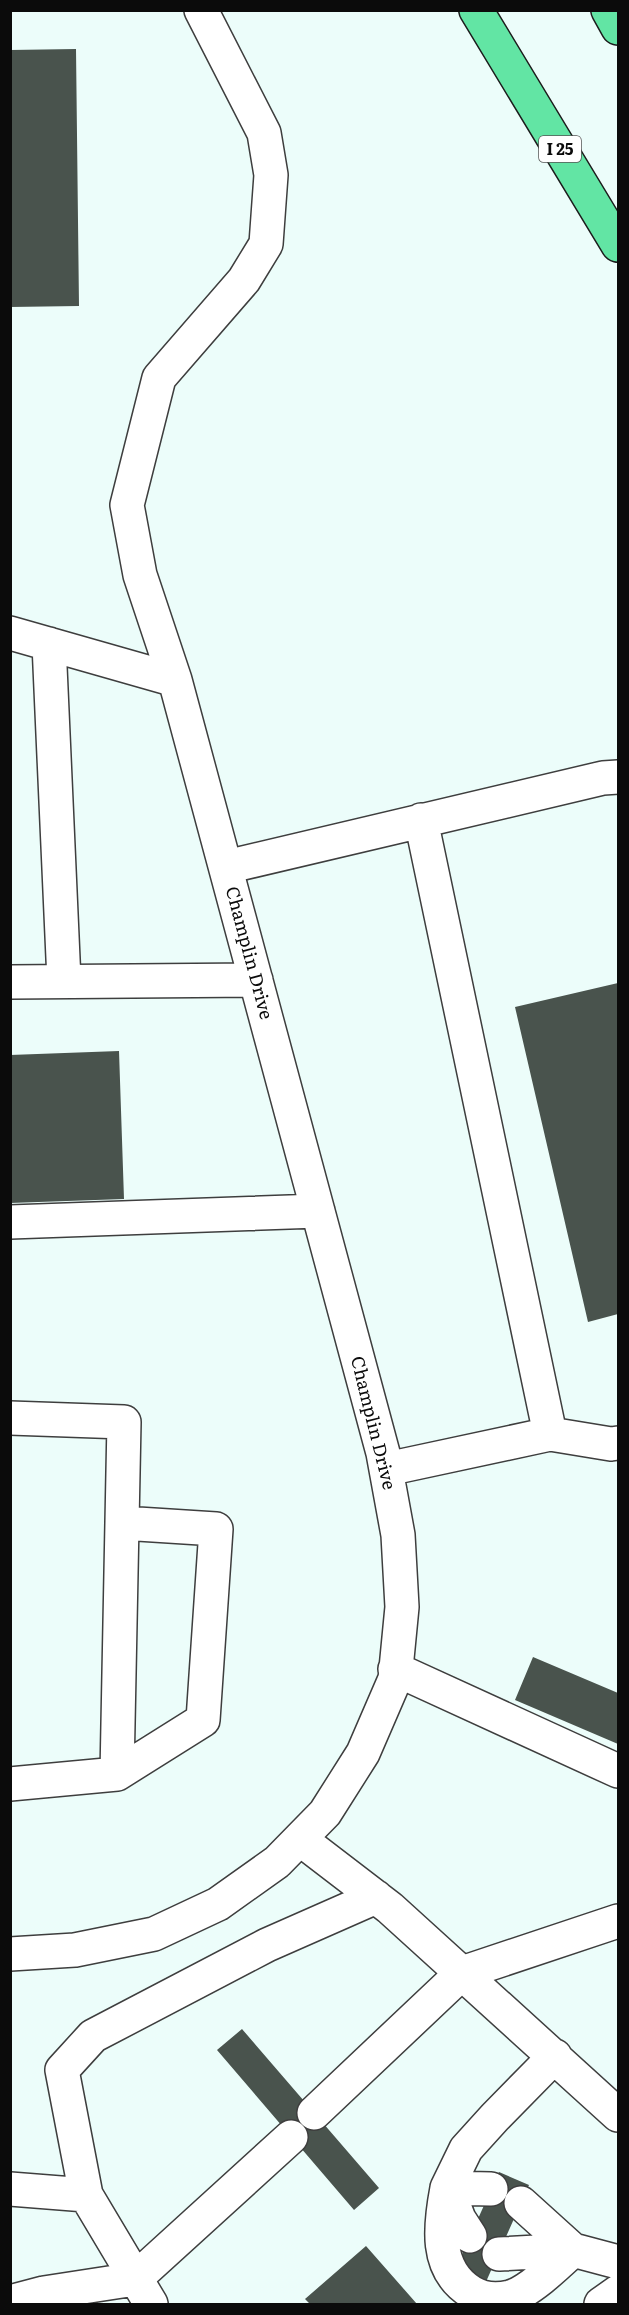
<svg xmlns="http://www.w3.org/2000/svg" width="629" height="2315" viewBox="0 0 629 2315" font-family="Literata,serif">
  <style>
    .building { fill: #49534d }
    .lines { fill: none; stroke-linecap: round; stroke-linejoin: round }
    .minor-casing { stroke: #3e3e3e; stroke-width: 36 }
    .highway-casing { stroke: #1c1c1c; stroke-width: 36 }
    .minor { stroke: #fff; stroke-width: 33 }
    .highway { stroke: #62e5a4; stroke-width: 33 }
    .labels { text-anchor: middle; stroke-width: 6; stroke-linejoin: round; paint-order: stroke }
    .shield { fill: #fff; stroke: #545454; stroke-width: 1.5 }
    .shield-label { font-size: 16px; font-weight: bold; fill: #0b0b0b }
    .street-label { font-size: 18px; fill: #0b0b0b; stroke: #fff }
  </style>
  <rect width="100%" height="100%" fill="#ecfdfa"/>
  <path class="building" d="M76,49L79,306L10,307V50Z
    M618,983V1314L588,1322L515,1007Z
    M119,1051L124,1199L10,1203V1055Z
    M533,1657L618,1693V1744L515,1700Z
    M242,2029L379,2188L354,2210L217,2050Z
    M499,2172L529,2185L485,2284L455,2270Z
    M366,2246L417,2304H310L305,2299Z"/>
  <g class="lines">
    <g class="minor-casing">
      <path id="minor" d="M10,633L175,680
        M49,644L64,981
        M421,820L550,1434
        M226,867L603,778L618,777
        M10,982L256,980
        M10,1222L318,1211
        M10,1418L124,1422L117,1774L10,1784
        M387,1469L550,1434L611,1444L618,1443
        M395,1669L618,1771
        M117,1774L203,1720L216,1529L122,1523
        M300,1839L390,1908L618,2115
        M10,1954L75,1950L154,1934L218,1904L277,1862L325,1813L363,1753L395,1679L402,1607L398,1535L383,1453L175,680L140,575L127,505L159,378L244,280L266,244L271,175L264,133L201,10
        M314,2113L462,1973L618,1921
        M447,2188C440,2225 434,2269 471,2292C482,2299 497,2300 510,2297C529,2292 558,2264 573,2250
        M10,2189L86,2195L151,2304
        M491,2189L447,2188L466,2149L495,2117L555,2056
        M448,2190L459,2219L470,2236
        M86,2195L62,2070L93,2036L267,1945L376,1897
        M521,2203L573,2250L618,2262
        M499,2254L573,2250
        M10,2302L44,2293L135,2279L291,2137
        M601,2304L618,2292"/>
    </g>
    <g class="highway-casing">
      <path id="highway" d="M476,10L618,245
        M608,10L618,28"/>
    </g>
    <use href="#minor" class="minor"/>
    <use href="#highway" class="highway"/>
  </g>
  <g class="labels">
    <rect class="shield" x="539" y="136" width="42" height="26" rx="4.5"/>
    <g class="shield-label">
      <text x="560" y="155">I 25</text>
    </g>
    <g class="street-label">
      <text transform="translate(249 953) rotate(75)" y="6">Champlin Drive</text>
      <text transform="translate(373 1423) rotate(76)" y="6">Champlin Drive</text>
    </g>
  </g>
  <rect width="629" height="2315" fill="none" stroke="#0b0b0b" stroke-width="24"/>
</svg>
